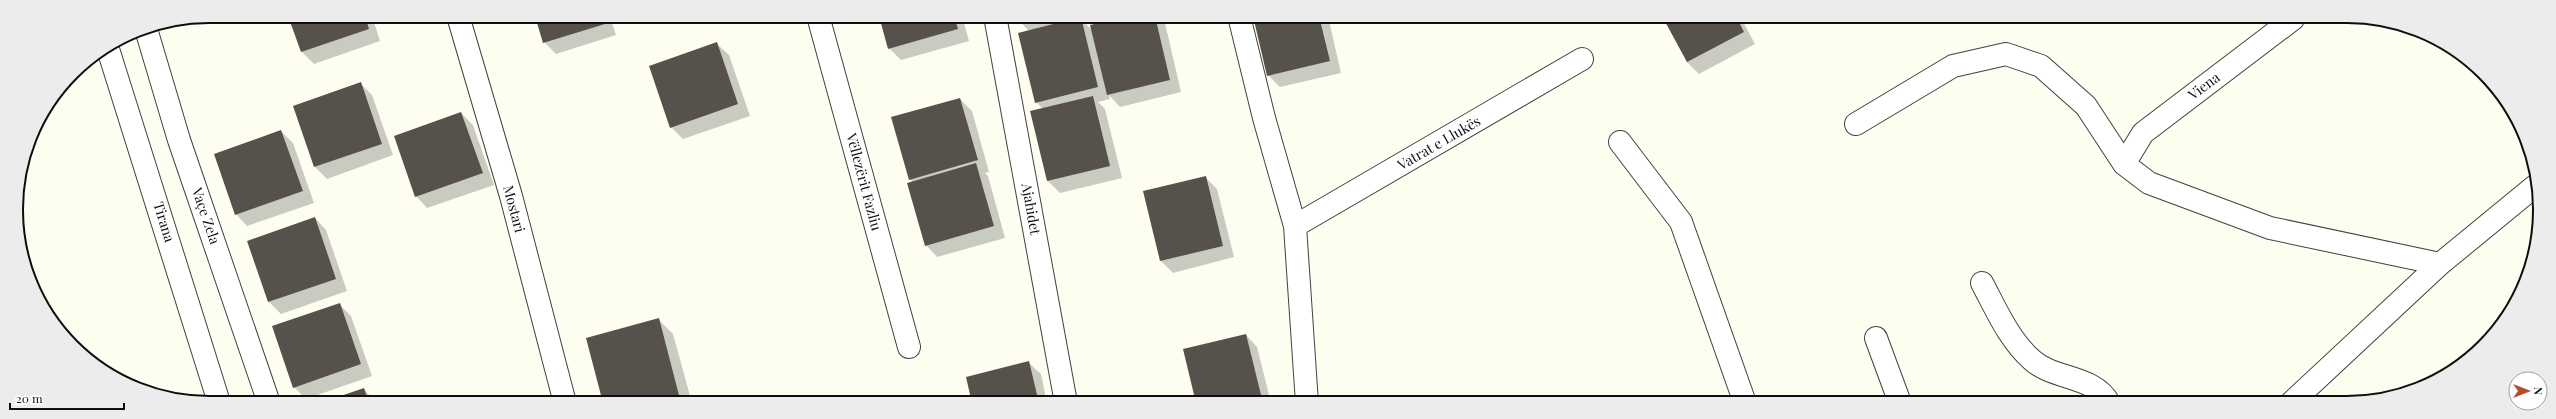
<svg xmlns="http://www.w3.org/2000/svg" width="2556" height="419" viewBox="0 0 2556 419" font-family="'Playfair Display',serif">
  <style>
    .shadow { fill: #0003 }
    .building { fill: #56524b }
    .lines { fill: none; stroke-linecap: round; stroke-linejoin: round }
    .minor-casing { stroke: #414141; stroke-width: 24 }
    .minor { stroke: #fff; stroke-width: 22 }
    .labels { text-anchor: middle; stroke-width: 4; stroke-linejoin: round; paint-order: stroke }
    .street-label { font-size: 14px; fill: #0e0e0e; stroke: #fff }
    .rim { fill: none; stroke: #0e0e0e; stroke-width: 2 }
  </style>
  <rect width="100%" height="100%" fill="#fdfef0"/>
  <path class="shadow" d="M289,16H372L380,41L314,64L302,52Z
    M536,16H610L616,35L556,54L544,42Z
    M880,16H962L969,41L901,60L889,48Z
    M1015,16H1086L1080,18L1092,30L1131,16H1158L1165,23L1181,92L1120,107L1109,95L1110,99L1098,102L1105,109L1122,178L1060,193L1048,181L1031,112L1043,109L1036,102L1029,31Z
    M1254,16H1328L1341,73L1280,87L1268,75Z
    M1663,16H1740L1755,44L1699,74L1687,62Z
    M717,44L729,55L750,116L683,139L671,127Z
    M360,83L372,95L393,155L327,179L315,167L294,106Z
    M960,99L972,111L989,172L985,173L988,176L1005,238L937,257L926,245L913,183L910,179Z
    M461,113L473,125L494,185L427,208L416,196Z
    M281,131L293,143L314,203L247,226L236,214Z
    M1205,177L1217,189L1234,257L1173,273L1161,261Z
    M315,218L326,230L347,291L281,314L269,302L248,242Z
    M339,304L351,316L372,376L306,399L294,387Z
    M659,320L673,334L692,403H604Z
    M1246,335L1257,347L1271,403H1197Z
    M1029,363L1041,374L1047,403H973Z
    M364,389L376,403H325Z"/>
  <path class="building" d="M288,16H365L369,29L301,52Z
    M535,16H602L605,24L543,43Z
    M879,16H954L958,29L888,49Z
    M1127,16H1155L1170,80L1107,95L1090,25Z
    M1253,16H1319L1330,61L1267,76Z
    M1662,16H1736L1744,32L1687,62Z
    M1081,17L1098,87L1035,103L1018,33Z
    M717,42L738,104L670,128L649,66Z
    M361,82L382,144L314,167L293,106Z
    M1093,96L1110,166L1047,181L1030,111Z
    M960,98L978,160L909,180L891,117Z
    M461,112L483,173L415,197L394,136Z
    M281,130L303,191L235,215L214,154Z
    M976,163L994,226L925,246L907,183Z
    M1206,176L1223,246L1160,261L1143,191Z
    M315,217L336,279L268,302L247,241Z
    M340,303L361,364L293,388L272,326Z
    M659,318L681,403H603L586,338Z
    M1246,334L1263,403H1196L1183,349Z
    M1029,361L1039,403H972L966,377Z
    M364,388L369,403H323V402Z"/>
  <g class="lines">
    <g class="minor-casing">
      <path id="minor" d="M458,16L511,196L565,403
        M818,16L909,347
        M995,16L1066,403
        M1239,16L1264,118L1295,226L1307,403
        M146,29L179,140L269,403
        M108,49L217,396
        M1856,124L1953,66L2006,54L2041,66L2086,106L2124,164L2149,183L2270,228L2440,264
        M1620,142L1681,222L1745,403
        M2124,164L2143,133L2293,19V16
        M1295,226L1582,59
        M1982,283C1996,309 2009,340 2032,360C2054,380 2094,375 2109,403
        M1876,338L1900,403
        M2291,403L2440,264L2535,186"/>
    </g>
    <use href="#minor" class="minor"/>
  </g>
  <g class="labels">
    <g class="street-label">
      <text transform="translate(2204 86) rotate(-37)" y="5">Viena</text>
      <text transform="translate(1439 143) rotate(-30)" y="5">Vatrat e Llukës</text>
      <text transform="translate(864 182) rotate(75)" y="5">Vëllezërit Fazliu</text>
      <text transform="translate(514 209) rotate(75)" y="5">Mostari</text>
      <text transform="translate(1031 209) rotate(80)" y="5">Ajahidet</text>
      <text transform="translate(206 216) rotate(71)" y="5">Vaçe Zela</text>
      <text transform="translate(164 222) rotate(73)" y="5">Tirana</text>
    </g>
  </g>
  <path d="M0 0H2556V419H0ZM209 23H2347A186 186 0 0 1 2533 209V210A186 186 0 0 1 2347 396H209A186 186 0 0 1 23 210V209A186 186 0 0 1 209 23Z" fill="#ececec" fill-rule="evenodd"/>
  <path class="rim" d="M209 23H2347A186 186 0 0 1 2533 209V210A186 186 0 0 1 2347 396H209A186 186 0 0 1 23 210V209A186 186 0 0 1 209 23Z"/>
  <g transform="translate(2528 391) rotate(90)"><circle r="19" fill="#ffffff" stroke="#9f9f9f"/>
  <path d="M0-3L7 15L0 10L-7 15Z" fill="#b94a2c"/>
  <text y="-6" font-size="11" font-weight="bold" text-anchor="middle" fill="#0e0e0e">N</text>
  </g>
  <path d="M10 403v6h114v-6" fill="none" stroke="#0e0e0e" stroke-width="2"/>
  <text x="16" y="403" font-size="12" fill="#0e0e0e" stroke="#ffffff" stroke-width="3" paint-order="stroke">20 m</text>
</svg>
